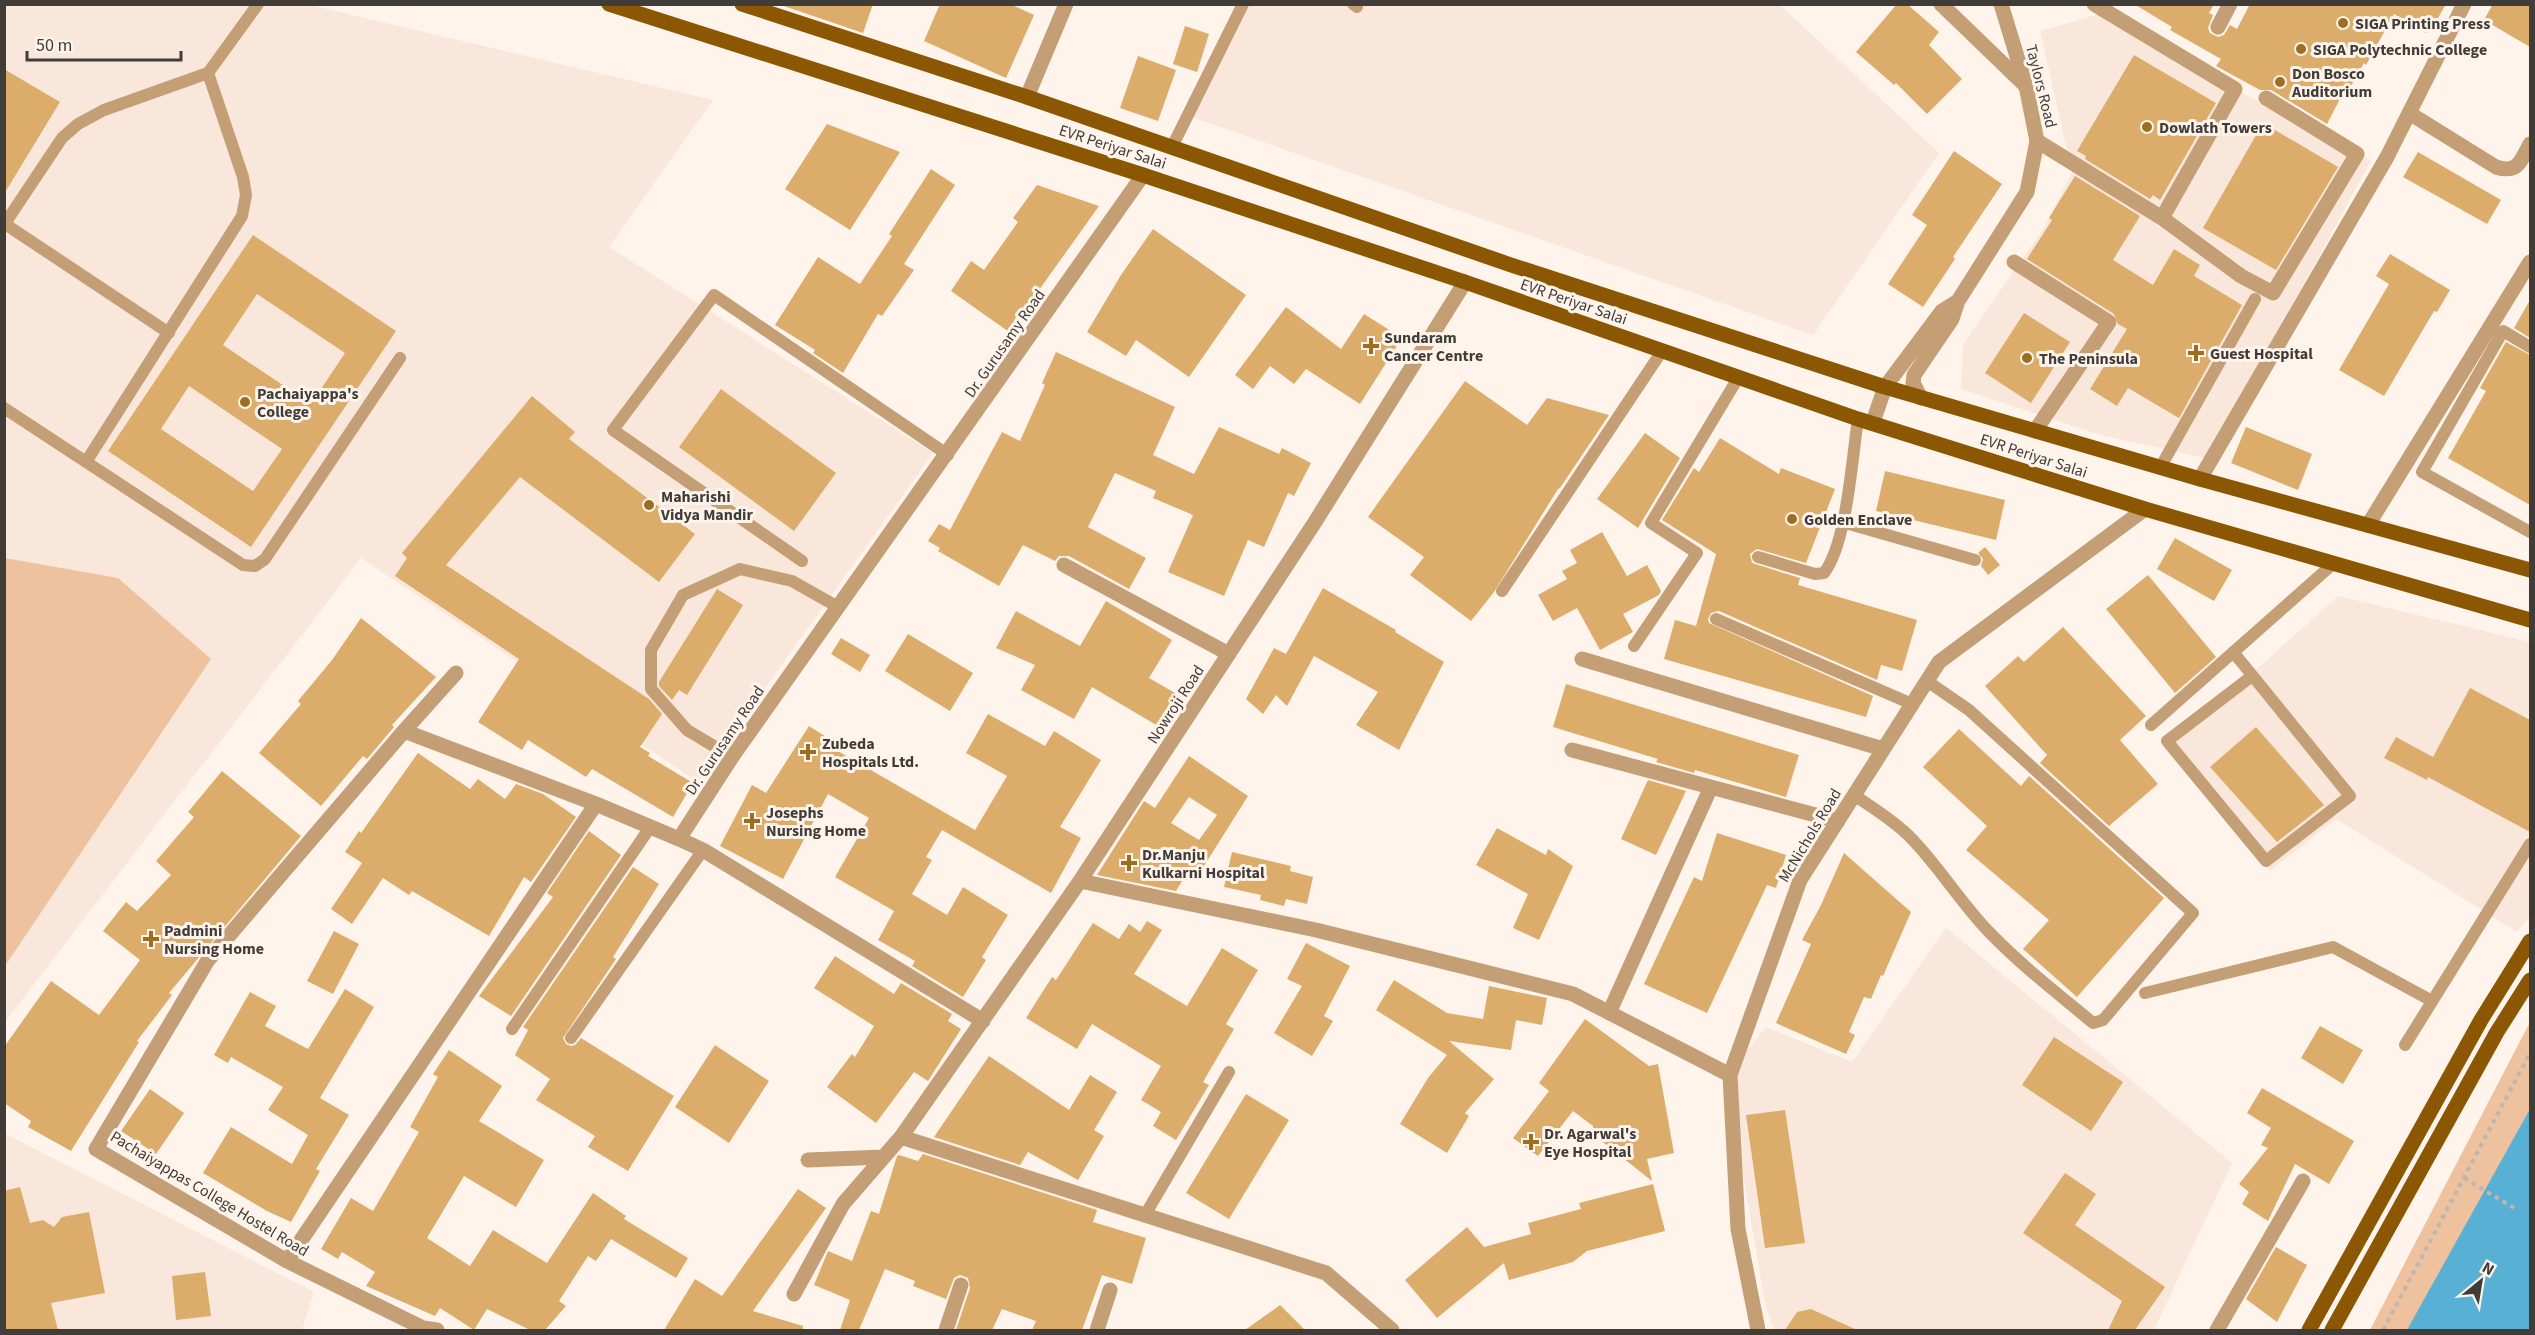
<svg xmlns="http://www.w3.org/2000/svg" width="2535" height="1335" viewBox="0 0 2535 1335" font-family="'Source Sans 3',sans-serif">
  <style>
    .built { fill: #f8e7da }
    .green { fill: #eec29e }
    .water { fill: #58b0d5 }
    .building { fill: #dcac6b; fill-rule: evenodd }
    .lines { fill: none; stroke-linecap: round; stroke-linejoin: round }
    .path { stroke: #beb6af; stroke-width: 4; stroke-dasharray: 4.5 4.5; stroke-linecap: butt }
    .service { stroke: #c49e74; stroke-width: 12 }
    .minor { stroke: #c49e74; stroke-width: 15 }
    .tertiary { stroke: #c49e74; stroke-width: 15 }
    .primary { stroke: #8b5702; stroke-width: 15 }
    .poi-dot { fill: #9d6e20; stroke: #fef4ec; stroke-width: 2 }
    .labels { text-anchor: middle; stroke-width: 6; stroke-linejoin: round; paint-order: stroke }
    .poi-label { font-size: 16px; font-weight: bold; fill: #403c38; stroke: #fef4ec; text-anchor: start }
    .street-label { font-size: 16px; fill: #403c38; stroke: #fef4ec }
  </style>
  <rect width="100%" height="100%" fill="#fef4ec"/>
  <path class="built" d="M5,5H310L713,100L609,247L933,453L698,782L361,558L5,1022Z
    M1236,5H1780L1939,153L1813,335L1189,116Z
    M2103,13L2181,61L2371,160L2294,302L2204,458L2101,435L1961,389L1963,344L2044,228L2072,172L2040,31Z
    M2338,596L2530,642V916L2517,932L2336,819L2270,871L2266,861L2170,747Z
    M1946,928L2232,1163L2154,1330H1774L1765,1304L1739,1148L1737,1063L1766,1027L1852,1062Z
    M4,1133L314,1292L302,1330H305H5Z"/>
  <path class="green" d="M5,558L118,578L211,659L5,966Z
    M2530,1022V1330H2370Z"/>
  <path class="water" d="M2530,1109V1330H2407Z"/>
  <path class="building" d="M778,4H873L863,33Z
    M940,4H1010L1034,15L1006,78L924,41Z
    M1897,4H1907L1939,32L1929,45L1962,79L1927,114L1896,83L1894,85L1856,52Z
    M2134,4H2214L2209,13L2213,15L2208,28L2210,33L2218,37L2224,35L2230,25L2237,29L2250,4H2446L2434,25L2431,23L2426,33L2394,14L2366,65L2364,63L2347,93L2344,91L2327,124L2271,90H2260L2216,66L2221,59L2170,30L2172,27Z
    M2493,4H2530V47L2484,20Z
    M1185,26L1209,34L1197,72L1173,64Z
    M2134,55L2216,103L2160,200L2153,195L2150,199L2085,159L2086,156L2077,151Z
    M1138,56L1176,70L1158,121L1120,108Z
    M4,69L60,102L4,194Z
    M2263,123L2338,167L2276,270L2203,228Z
    M827,124L900,152L850,230L785,189Z
    M1954,151L2002,184L1953,257L1955,259L1923,307L1888,284L1927,225L1912,215Z
    M2418,152L2501,200L2487,224L2403,177Z
    M931,169L955,185L904,264L914,270L882,316L878,314L843,373L813,353L815,350L775,325L818,257L860,284L892,236L889,234Z
    M2075,176L2140,216L2113,260L2153,285L2174,249L2200,265L2194,276L2242,305L2179,418L2128,388L2117,406L2090,389L2127,329L2118,324L2114,314L2027,259L2052,220L2049,218Z
    M1037,185L1099,206L1009,332L951,291L971,261L984,270L1018,222L1013,218Z
    M1153,229L1246,295L1189,377L1136,340L1126,356L1087,332L1121,275Z
    M253,235L396,331L251,547L108,451ZM257,294L345,353L311,404L223,345ZM189,386L282,449L253,491L161,429Z
    M2390,254L2450,290L2437,312L2434,311L2384,396L2339,370L2389,284L2376,276Z
    M2530,300V338L2514,328Z
    M1286,307L1341,349L1364,314L1402,338L1360,404L1306,369L1294,384L1270,366L1253,389L1235,375Z
    M2024,313L2070,342L2031,403L1985,373Z
    M2506,342L2530,355V505L2448,458L2486,391L2480,388Z
    M1056,352L1175,407L1153,455L1194,474L1219,427L1279,454L1282,448L1311,463L1294,496L1288,493L1264,547L1248,540L1224,596L1168,572L1193,515L1153,498L1156,491L1115,473L1088,527L1146,558L1129,589L1069,556H1059L1055,561L1023,545L999,586L938,551L940,548L928,541L939,524L950,530L1002,432L1020,441L1045,385L1042,383Z
    M1465,381L1527,425L1547,398L1609,415L1560,488L1558,489L1494,592L1471,621L1410,575L1424,557L1368,517Z
    M721,389L836,473L794,531L679,447Z
    M532,396L575,432L569,439L695,534L659,582L520,477L446,565L649,699L662,714L640,747L650,753L648,756L693,783L673,817L592,769L586,777L528,740L522,750L478,722L519,659L395,576L407,558L402,553Z
    M2246,427L2312,454L2298,490L2231,463Z
    M1645,433L1680,458L1638,528L1597,499Z
    M1720,438L1779,474L1781,468L1835,489L1806,563L1757,549L1750,554L1752,563L1800,578L1798,585L1917,620L1902,671L1881,665L1877,680L1719,611L1711,613L1708,619L1709,623L1873,696L1866,717L1664,659L1675,620L1696,626L1716,554L1662,520L1694,468L1699,472Z
    M1885,471L2005,500L1996,540L1876,511Z
    M1602,532L1627,576L1647,565L1661,591L1659,595L1623,614L1633,632L1600,650L1577,608L1553,621L1538,595L1567,579L1562,571L1577,563L1570,550Z
    M2175,538L2232,570L2214,601L2157,569Z
    M1985,547L2000,565L1988,575L1981,566L1983,559L1978,553Z
    M2148,575L2216,657L2175,693L2106,609Z
    M1323,588L1396,630L1395,632L1444,662L1399,750L1356,725L1378,692L1314,656L1287,706L1276,695L1263,714L1246,699L1274,648L1286,654Z
    M717,589L743,605L687,695L679,690L672,700L659,686V682Z
    M1106,601L1172,640L1149,678L1182,697L1163,729L1092,687L1074,719L1021,690L1035,665L996,648L1016,611L1080,646Z
    M361,618L436,677L392,725L394,727L367,759L363,756L321,806L259,753L301,704L298,701L332,660Z
    M2063,627L2146,716L2120,740L2158,784L2109,826L2040,763L2047,755L1985,686L2018,656L2024,662Z
    M908,634L973,673L950,711L885,671Z
    M841,638L870,655L860,672L831,654Z
    M1566,684L1799,755L1786,797L1695,770L1694,773L1656,762L1658,759L1553,727Z
    M2470,688L2530,720V832L2428,777L2427,780L2384,758L2396,737L2433,757Z
    M988,714L1045,746L1054,731L1101,760L1060,827L1081,838L1051,893L942,830L926,857L932,860L912,894L947,915L963,887L1008,915L982,957L986,960L963,997L912,966L915,961L878,940L894,911L835,877L869,818L828,794L783,879L720,846L752,785L766,793L809,726L839,745L836,750L975,830L1007,776L966,753Z
    M2256,727L2324,805L2277,842L2210,767Z
    M1959,729L2021,786L2029,776L2164,898L2077,997L2023,949L2049,920L1966,850L1987,826L1923,767Z
    M418,753L470,789L478,779L505,799L516,784L543,794L576,817L531,882L524,877L489,936L412,891L409,895L383,878L352,924L331,909L362,863L345,852L359,831L361,833Z
    M1189,756L1248,796L1197,877L1188,871L1176,891L1097,875L1144,801L1155,808ZM1189,797L1217,815L1199,840L1171,823Z
    M222,771L301,836L169,993L172,995L137,1041L139,1042L71,1151L28,1127L31,1121L4,1103V1047L51,981L99,1015L140,960L103,931L126,902L137,911L171,875L156,861L194,817L188,812Z
    M1648,780L1686,791L1656,855L1621,839Z
    M1497,828L1546,855L1548,849L1573,866L1539,940L1513,928L1528,894L1476,865Z
    M589,831L621,855L511,1016L479,996L553,897L547,893Z
    M1717,833L1786,855L1776,888L1767,885L1707,1013L1644,984L1694,877L1702,881Z
    M1232,852L1291,866L1290,871L1313,877L1307,904L1286,899L1284,906L1260,900L1261,895L1224,887Z
    M1844,853L1911,912L1883,976L1881,975L1871,999L1864,997L1849,1032L1855,1035L1846,1054L1776,1023L1811,944L1802,940L1821,905Z
    M633,867L659,884L613,957L616,959L563,1038L566,1044L571,1046L575,1045L581,1038L674,1096L628,1171L588,1147L595,1136L536,1100L550,1079L515,1055L528,1030L523,1027Z
    M1147,921L1162,930L1134,974L1187,1006L1222,948L1258,970L1226,1024L1234,1029L1203,1082L1209,1085L1176,1140L1153,1126L1161,1112L1141,1100L1161,1066L1092,1024L1077,1049L1026,1018L1052,977L1056,980L1093,923L1119,939L1129,924L1140,932Z
    M334,931L359,944L333,994L307,981Z
    M1306,943L1350,966L1324,1016L1333,1021L1312,1056L1274,1033L1302,986L1287,979Z
    M835,956L894,994L901,983L952,1014L948,1021L961,1029L928,1081L914,1072L876,1123L827,1087L852,1054L855,1057L874,1026L814,988Z
    M1394,980L1447,1013L1483,1019L1489,986L1547,998L1542,1025L1516,1020L1511,1050L1449,1041L1494,1079L1465,1113L1469,1116L1447,1153L1400,1124L1428,1078L1447,1055L1376,1010Z
    M345,989L374,1007L320,1098L349,1115L316,1169L320,1171L291,1222L267,1211L203,1173L231,1127L292,1164L308,1135L268,1110L283,1087L231,1057L228,1063L214,1055L250,992L276,1006L265,1026L308,1049Z
    M1585,1019L1649,1066L1658,1064L1674,1153L1647,1159L1652,1181L1594,1135L1593,1126L1573,1111L1538,1156L1513,1138L1549,1091L1539,1083Z
    M2320,1026L2363,1050L2343,1084L2301,1058Z
    M2054,1037L2123,1082L2091,1131L2022,1085Z
    M715,1045L769,1081L729,1143L675,1107Z
    M449,1050L502,1086L479,1121L544,1160L516,1207L464,1176L427,1238L470,1266L493,1230L547,1263L593,1193L626,1216L624,1219L688,1258L676,1278L611,1239L596,1261L588,1256L559,1301L566,1306L545,1330H530L487,1309L474,1330L440,1308L435,1316L366,1286L375,1272L342,1252L338,1259L321,1249L351,1198L373,1211L419,1132L410,1127L438,1077L433,1074Z
    M989,1056L1069,1110L1090,1075L1117,1092L1094,1130L1104,1136L1078,1180L1028,1152L1020,1165L934,1137Z
    M2262,1088L2354,1141L2329,1184L2295,1164L2268,1221L2242,1204L2249,1192L2239,1184L2268,1148L2261,1145L2271,1128L2247,1113Z
    M150,1089L184,1113L156,1154L121,1131Z
    M1246,1094L1289,1120L1229,1219L1186,1193Z
    M1785,1110L1805,1243L1765,1248L1746,1115Z
    M923,1154L1097,1210L1093,1222L1146,1238L1132,1284L1102,1275L1082,1330H1032L1036,1321L1002,1309L992,1330H956L970,1288L968,1278L960,1275L954,1278L946,1299L913,1286L915,1281L885,1269L859,1330H840L850,1300L814,1285L828,1251L852,1261L871,1211L879,1214L897,1156L899,1155L918,1161Z
    M2065,1173L2096,1194L2075,1225L2165,1287L2135,1330H2108L2122,1301L2023,1233Z
    M1653,1184L1665,1231L1587,1251L1573,1262L1509,1280L1504,1263L1437,1318L1405,1280L1467,1227L1484,1247L1531,1234L1528,1223L1581,1209L1579,1203Z
    M20,1187L30,1223L43,1220L54,1227L62,1217L89,1212L105,1293L51,1303L58,1330H4V1191Z
    M798,1189L826,1208L753,1311L803,1326V1330H664L695,1279L722,1296Z
    M2276,1247L2307,1265L2277,1322L2246,1299Z
    M205,1272L211,1316L176,1320L172,1276Z
    M1280,1305L1305,1330H1245Z
    M1811,1309L1857,1330H1785L1797,1312Z"/>
  <g class="lines">
    <path class="path" d="M2464,1178L2514,1208
      M2383,1330L2530,1053"/>
    <path class="service" d="M1353,4L1357,7
      M1172,147L1243,4
      M5,224L169,333
      M4,225L62,138L78,124L104,110L208,73L258,4
      M2530,347L2503,331L2422,472L2530,532
      M4,408L243,565L255,566L265,559L400,358
      M86,462L242,216L246,195L243,177L208,73
      M2160,468L2255,299
      M1842,522L1975,560
      M1758,557L1815,574L1824,573C1847,543 1852,458 1858,419
      M802,561L613,430L714,295L948,455
      M1502,591L1662,351
      M1716,619L1912,704
      M1634,646L1697,553L1651,523L1738,378
      M2233,652L2243,664L2350,796L2266,861L2167,741L2252,676
      M2151,725L2334,563
      M732,757L687,730L651,689V650L683,595L740,569L792,581L838,607
      M1854,795C1873,808 1893,820 1909,836C1938,865 1960,902 1989,932C2021,965 2057,993 2093,1023L2103,1020L2193,913L1969,710L1927,681
      M2145,993L2333,947L2432,1001
      M512,1029L651,826
      M571,1038L703,850
      M2405,1045L2530,844
      M1145,1215L1229,1072"/>
    <path class="minor" d="M1941,4L2026,86
      M2094,4L2235,89L2162,218
      M2218,27L2230,4
      M1027,97L1066,4
      M2409,113L2496,167C2518,174 2521,161 2530,144
      M2037,141L2162,218L2241,276L2273,293L2357,154L2266,98
      M2014,262L2109,322L2035,431
      M2200,479L2387,157L2464,4
      M2368,525L2530,262
      M1064,565L1229,654
      M1582,659L1883,749
      M404,731L456,673
      M1572,750L1838,821
      M679,839L703,850L983,1021
      M1080,881L1316,930L1573,994L1730,1075
      M1609,1013L1711,787
      M901,1137L1326,1273L1392,1330
      M808,1160L884,1157
      M287,1261L596,804
      M794,1294L843,1204L901,1137L1080,881L1315,522L1465,282
      M437,1330L423,1328L287,1261L96,1149L208,960L404,731L596,804L679,839L732,757L1143,175
      M946,1330L961,1285
      M1097,1330L1110,1290
      M1758,1330L1738,1229L1730,1075L1800,880L1939,662L2145,509
      M2217,1330L2303,1181"/>
    <path class="tertiary" d="M1921,398L1913,383L1914,375L1952,319L1958,301L2027,192L2037,141L2026,86L2001,4
      M1873,422L1885,387L1942,311L1958,301"/>
    <path class="primary" d="M609,4L1143,175L1465,282L1858,419L2145,509L2530,620
      M742,4L1027,97L1511,265L1885,387L2200,479L2530,570
      M2309,1330L2481,1020L2530,941
      M2332,1330L2497,1032L2530,980"/>
  </g>
  <g class="poi-dot">
    <circle cx="2343" cy="23" r="6"/>
    <circle cx="2301" cy="49" r="6"/>
    <circle cx="2280" cy="82" r="6"/>
    <circle cx="2147" cy="127" r="6"/>
    <path d="M1368 337h6v6h6v6h-6v6h-6v-6h-6v-6h6z"/>
    <path d="M2193 344h6v6h6v6h-6v6h-6v-6h-6v-6h6z"/>
    <circle cx="2027" cy="358" r="6"/>
    <circle cx="245" cy="402" r="6"/>
    <circle cx="649" cy="505" r="6"/>
    <circle cx="1792" cy="519" r="6"/>
    <path d="M805 743h6v6h6v6h-6v6h-6v-6h-6v-6h6z"/>
    <path d="M749 812h6v6h6v6h-6v6h-6v-6h-6v-6h6z"/>
    <path d="M1126 854h6v6h6v6h-6v6h-6v-6h-6v-6h6z"/>
    <path d="M148 930h6v6h6v6h-6v6h-6v-6h-6v-6h6z"/>
    <path d="M1528 1133h6v6h6v6h-6v6h-6v-6h-6v-6h6z"/>
  </g>
  <g class="labels">
    <g class="poi-label">
      <text x="2355" y="29">SIGA Printing Press</text>
      <text x="2313" y="55">SIGA Polytechnic College</text>
      <text x="2292" y="79">Don Bosco<tspan x="2292" dy="18">Auditorium</tspan></text>
      <text x="2159" y="133">Dowlath Towers</text>
      <text x="1384" y="343">Sundaram<tspan x="1384" dy="18">Cancer Centre</tspan></text>
      <text x="2210" y="359">Guest Hospital</text>
      <text x="2039" y="364">The Peninsula</text>
      <text x="257" y="399">Pachaiyappa's<tspan x="257" dy="18">College</tspan></text>
      <text x="661" y="502">Maharishi<tspan x="661" dy="18">Vidya Mandir</tspan></text>
      <text x="1804" y="525">Golden Enclave</text>
      <text x="822" y="749">Zubeda<tspan x="822" dy="18">Hospitals Ltd.</tspan></text>
      <text x="766" y="818">Josephs<tspan x="766" dy="18">Nursing Home</tspan></text>
      <text x="1142" y="860">Dr.Manju<tspan x="1142" dy="18">Kulkarni Hospital</tspan></text>
      <text x="164" y="936">Padmini<tspan x="164" dy="18">Nursing Home</tspan></text>
      <text x="1544" y="1139">Dr. Agarwal's<tspan x="1544" dy="18">Eye Hospital</tspan></text>
    </g>
    <g class="street-label">
      <text transform="translate(2042 86) rotate(76)" y="6">Taylors Road</text>
      <text transform="translate(1113 146) rotate(18)" y="6">EVR Periyar Salai</text>
      <text transform="translate(1574 301) rotate(19)" y="6">EVR Periyar Salai</text>
      <text transform="translate(1004 343) rotate(-55)" y="6">Dr. Gurusamy Road</text>
      <text transform="translate(2034 455) rotate(18)" y="6">EVR Periyar Salai</text>
      <text transform="translate(1175 704) rotate(-57)" y="6">Nowroji Road</text>
      <text transform="translate(724 740) rotate(-56)" y="6">Dr. Gurusamy Road</text>
      <text transform="translate(1809 835) rotate(-59)" y="6">McNichols Road</text>
      <text transform="translate(210 1193) rotate(31)" y="6">Pachaiyappas College Hostel Road</text>
    </g>
  </g>
  <rect width="2535" height="1335" fill="none" stroke="#403c38" stroke-width="12"/>
  <g transform="translate(2481 1281) rotate(30)" stroke="#fef4ec" stroke-width="4.5" paint-order="stroke">
  <path d="M0-4.5L10 22L0 15L-10 22Z" fill="#403c38"/>
  <text y="-9" font-size="16" font-weight="bold" text-anchor="middle" fill="#403c38">N</text>
  </g>
  <path d="M27 51v9h154v-9" fill="none" stroke="#403c38" stroke-width="3"/>
  <text x="36" y="51" font-size="18" fill="#403c38" stroke="#fef4ec" stroke-width="4.5" paint-order="stroke">50 m</text>
</svg>
